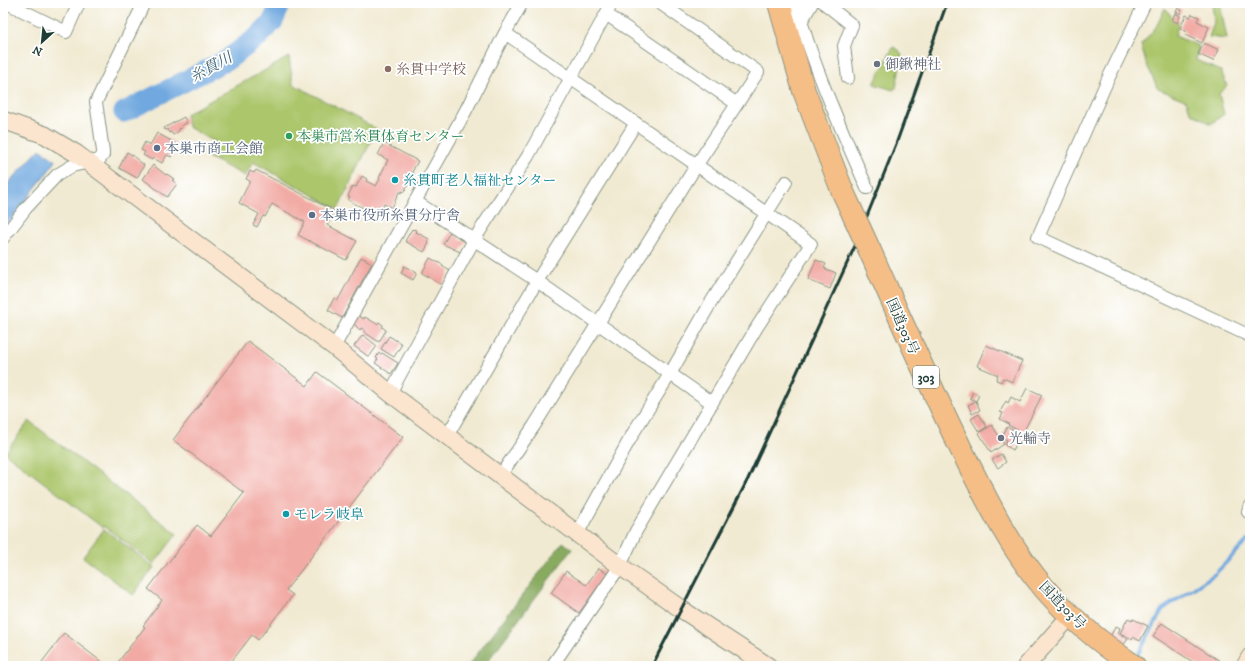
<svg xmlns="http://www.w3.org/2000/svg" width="1253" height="669" viewBox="0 0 1253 669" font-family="'IM FELL DW Pica','Noto Serif JP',serif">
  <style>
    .green { fill: #acc66c; stroke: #668250 }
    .forest { fill: #89ab60; stroke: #54744a }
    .water { fill: #70a8df; stroke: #48728a }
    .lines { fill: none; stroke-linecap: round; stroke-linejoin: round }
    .stream { stroke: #70a8df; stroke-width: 3.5 }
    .river { stroke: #70a8df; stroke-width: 21 }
    .building { fill: #f2aaa4 }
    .street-casing { stroke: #889483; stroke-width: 14 }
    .secondary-casing { stroke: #889483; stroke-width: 19 }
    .highway-casing { stroke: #889483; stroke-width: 24 }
    .street { stroke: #fff; stroke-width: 12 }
    .secondary { stroke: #fbe5cf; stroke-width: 17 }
    .highway { stroke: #f6be87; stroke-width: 22 }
    .rail { stroke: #1f3d34; stroke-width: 3 }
    .highway-bridge-casing { stroke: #889483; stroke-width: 24; stroke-linecap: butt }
    .highway-bridge { stroke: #f6be87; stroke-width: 22 }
    .worship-dot { fill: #6b7280; stroke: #fff; stroke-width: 1.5 }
    .education-dot { fill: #8d6e63; stroke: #fff; stroke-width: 1.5 }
    .leisure-dot { fill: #2e9e5b; stroke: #fff; stroke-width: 1.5 }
    .service-dot { fill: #5c6f8a; stroke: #fff; stroke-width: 1.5 }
    .culture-dot { fill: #0f9aa8; stroke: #fff; stroke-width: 1.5 }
    .labels { text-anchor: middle; stroke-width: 3.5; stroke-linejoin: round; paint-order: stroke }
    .shield { fill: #fff; stroke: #627771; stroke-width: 1 }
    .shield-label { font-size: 13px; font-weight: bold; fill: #1f3d34 }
    .worship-label { font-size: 14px; fill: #5b616d; stroke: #fff; text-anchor: start }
    .education-label { font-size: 14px; fill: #785e54; stroke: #fff; text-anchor: start }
    .leisure-label { font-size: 14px; fill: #27864d; stroke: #fff; text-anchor: start }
    .service-label { font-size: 14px; fill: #4e5e75; stroke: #fff; text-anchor: start }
    .culture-label { font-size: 14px; fill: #0d838f; stroke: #fff; text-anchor: start }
    .street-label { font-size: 14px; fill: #1f3d34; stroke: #fff }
    .water-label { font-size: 15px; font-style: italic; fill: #3b6270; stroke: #fff }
  </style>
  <rect width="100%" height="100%" fill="#fff"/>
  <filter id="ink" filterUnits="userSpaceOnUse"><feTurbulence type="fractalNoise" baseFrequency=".025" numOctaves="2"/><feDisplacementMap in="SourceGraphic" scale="8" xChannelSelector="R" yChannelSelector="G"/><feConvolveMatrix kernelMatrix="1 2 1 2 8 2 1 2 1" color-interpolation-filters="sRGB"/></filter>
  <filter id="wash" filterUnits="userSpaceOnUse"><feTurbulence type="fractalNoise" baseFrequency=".012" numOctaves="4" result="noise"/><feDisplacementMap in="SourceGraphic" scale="16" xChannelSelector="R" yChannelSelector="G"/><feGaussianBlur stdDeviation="0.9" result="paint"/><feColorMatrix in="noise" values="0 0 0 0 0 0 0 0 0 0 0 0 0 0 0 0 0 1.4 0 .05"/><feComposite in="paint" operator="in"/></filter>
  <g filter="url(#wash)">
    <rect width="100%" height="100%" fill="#f1ead2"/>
    <path class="green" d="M1212,3H1220L1227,39L1209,37L1214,22Z
      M1165,8L1172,17L1179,22L1175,36L1199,46L1196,60L1221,71L1227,86L1219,94L1224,114L1211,124L1190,112L1187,101L1158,89L1146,63L1141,45L1156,27Z
      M893,47L899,50L902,55L896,88L893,90L874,84Z
      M289,57L293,84L377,129L338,209L253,162L245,176L208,157L215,142L188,127L186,114Z
      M29,421L177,534L154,564L104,526L103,528L5,453Z
      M104,529L154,567L133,595L83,557Z"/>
    <path class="forest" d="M563,542L572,549L484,666H468Z"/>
    <path class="water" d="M40,149L56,161L3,230V189Z"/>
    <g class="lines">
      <path class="stream" d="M1137,656L1163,609L1215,574L1250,538"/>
      <path class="river" d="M124,112L227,60L259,36L273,21L281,3"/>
    </g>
    <g id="blocks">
      <path class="building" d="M1178,8L1182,10L1180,14L1176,12Z
        M1175,13L1180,16L1177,23L1172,20Z
        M1192,14L1199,17L1197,21L1209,27L1202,43L1185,35L1186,31L1180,28L1186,15L1190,17Z
        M1204,43L1219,50L1213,61L1198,54Z
        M184,117L187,123L181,126L182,128L179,129V131L173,135L171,132L169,133L167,129L165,130L164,128Z
        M157,133L175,143L171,151L173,152L171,157L167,155L162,163L153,158L152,160L143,155L145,152L141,150L145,142L150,145Z
        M384,143L418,161L412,172L414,173L404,192L402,191L401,193L399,192L392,208L384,204L378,216L348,200L350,197L348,196L353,186L356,187L362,176L367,179L366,181L376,186L380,179L379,178L388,160L378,155Z
        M127,152L134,156V157L144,165L137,178L119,168Z
        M153,165L166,175L167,174L174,179L172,180L177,184L167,197L143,179Z
        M256,170L335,211L327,225L357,241L346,260L298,235L305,222L272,204L265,217L263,216L257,227L253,225L259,214L239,203L250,181L246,179L250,171L254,173Z
        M417,209L421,211L419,215L415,213Z
        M412,229L413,230L414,229L417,231L416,232L429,239L428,242L429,243L424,252L405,241Z
        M450,232L460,237L459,239L466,242L460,252L443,244Z
        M361,257L372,263L342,318L328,310L334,298L338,300Z
        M430,258L443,265L442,266L450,271L442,285L422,273Z
        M816,260L826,264L824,268L836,273L830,289L808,280Z
        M404,266L417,273L413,280L401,273Z
        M359,316L364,319L365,317L377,324L379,322L383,325L382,327L386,330L379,342L364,332L365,330L361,328L360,330L354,324Z
        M363,335L377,346L369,357L354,346Z
        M389,336L402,344L394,357L381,349Z
        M248,341L307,386L317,372L403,437L286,590L293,595L258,640L252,635L228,666H115L145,627L143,626L162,600L148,589L197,525L211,536L244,493L173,440Z
        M986,345L1022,361L1012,382L1003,378L1001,382L996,380L998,375L977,366Z
        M379,353L381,354L382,353L398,363L391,374L375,363L378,359L376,358Z
        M1027,388L1042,395L1023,433L1008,425L1009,424L1000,419L1003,413L1000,412L1006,401L1008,403L1011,397L1020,402Z
        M973,392L979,395L976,401L970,398Z
        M976,401L980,410L972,414L968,405Z
        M979,414L987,427L979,432L971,419Z
        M992,425L1004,444L991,453L979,433Z
        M1007,427L1021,435L1013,450L1005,445L1007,440L1002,437Z
        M1001,454L1006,462L998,468L992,460Z
        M599,568L607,574L579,613L551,593L566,571L586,585Z
        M1128,618L1132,620L1133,619L1148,626L1140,641L1133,637L1132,639L1120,633Z
        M1162,623L1223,663L1221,666H1199L1153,636Z
        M1116,626L1120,628L1118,633L1128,639L1123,646L1109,638Z
        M64,633L107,666H39Z"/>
    </g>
  </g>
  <g filter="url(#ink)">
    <use href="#blocks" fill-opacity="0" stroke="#889483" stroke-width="1"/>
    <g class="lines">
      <g class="street-casing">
        <path id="street" d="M7,3L66,32L79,3
          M796,3C813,67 841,128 867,188
          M824,3L852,25L844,46L848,78
          M1145,3L1108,79L1038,237L1250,336
          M606,14L737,104
          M801,22L812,3
          M415,201L537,281L712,403L757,327L811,244L505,33
          M3,238L26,208L57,175L72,166L99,160L103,155V151L96,102L144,3
          M334,347L465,112L505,33L522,3
          M390,393L474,240L528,156L612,3
          M447,436L537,281L636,123
          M500,476L534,426L696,166L758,72L660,3
          M1248,512L1250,507
          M577,534L635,430L670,374L710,304L786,182
          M552,666L620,566L636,531L712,403"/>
      </g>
      <g class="secondary-casing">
        <path id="secondary" d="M3,120L45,135L77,154L334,347L390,393L620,566L681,609L768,666
          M1026,666L1070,616
          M1245,666L1250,657"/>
      </g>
      <g class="highway-casing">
        <path id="highway" d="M779,3L804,91L842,190
          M870,251C900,318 929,384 961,449C986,498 1009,547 1045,589C1071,619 1102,644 1134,666"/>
      </g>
      <use href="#street" class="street"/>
      <use href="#secondary" class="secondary"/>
      <use href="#highway" class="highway"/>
      <path class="rail" d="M652,666L748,479L855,246L896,144L947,3"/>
      <g class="highway-bridge-casing">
        <path id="highway-bridge" d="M842,190L870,251"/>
      </g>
      <use href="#highway-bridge" class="highway-bridge"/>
    </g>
  </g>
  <g class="worship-dot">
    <circle cx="877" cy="64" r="4"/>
    <circle cx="1001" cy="438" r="4"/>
  </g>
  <circle class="education-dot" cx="388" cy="69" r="4"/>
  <circle class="leisure-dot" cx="289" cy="136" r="4"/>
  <g class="service-dot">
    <circle cx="157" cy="148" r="4"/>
    <circle cx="312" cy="215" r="4"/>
  </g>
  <g class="culture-dot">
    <circle cx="395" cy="180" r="4"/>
    <circle cx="286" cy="514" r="4"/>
  </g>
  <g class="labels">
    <rect class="shield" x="913" y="366" width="26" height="22" rx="3"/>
    <g class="shield-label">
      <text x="926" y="382">303</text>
    </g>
    <g class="worship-label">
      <text x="885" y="69">御鍬神社</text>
      <text x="1009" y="443">光輪寺</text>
    </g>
    <g class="education-label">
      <text x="396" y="74">糸貫中学校</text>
    </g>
    <g class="leisure-label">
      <text x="297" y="141">本巣市営糸貫体育センター</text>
    </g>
    <g class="service-label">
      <text x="165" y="153">本巣市商工会館</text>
      <text x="320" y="220">本巣市役所糸貫分庁舎</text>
    </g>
    <g class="culture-label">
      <text x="403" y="185">糸貫町老人福祉センター</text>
      <text x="294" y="519">モレラ岐阜</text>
    </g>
    <g class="street-label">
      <text transform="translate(903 326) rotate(66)" y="5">国道303号</text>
      <text transform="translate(1063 605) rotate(46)" y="5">国道303号</text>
    </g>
    <g class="water-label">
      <text transform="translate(211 67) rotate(-29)" y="5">糸貫川</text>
    </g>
  </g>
  <rect width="1253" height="669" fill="none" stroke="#fff" stroke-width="16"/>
  <g transform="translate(42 42) rotate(207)" stroke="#ffffff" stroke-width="3" paint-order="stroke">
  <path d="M0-3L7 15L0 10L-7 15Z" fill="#1f3d34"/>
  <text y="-6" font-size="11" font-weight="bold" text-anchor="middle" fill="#1f3d34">N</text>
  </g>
</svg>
